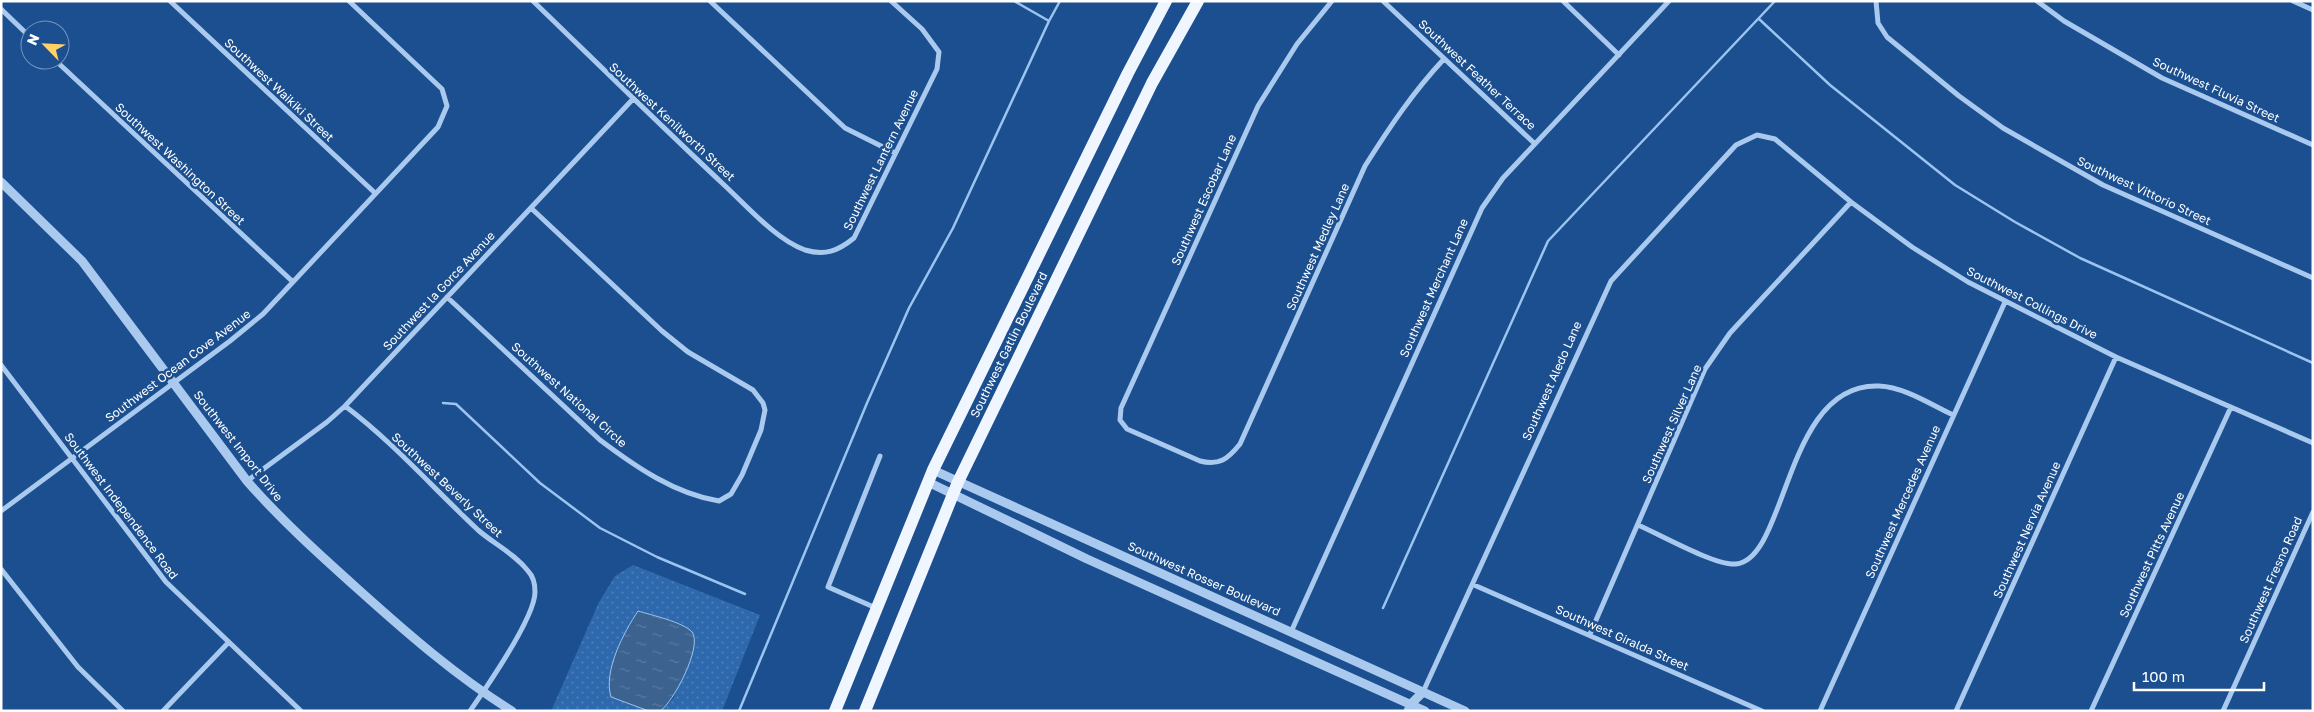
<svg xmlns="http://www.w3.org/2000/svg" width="2314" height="712" viewBox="0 0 2314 712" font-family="'Golos Text',sans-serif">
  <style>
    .grass { fill: url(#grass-dots) }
    .water { fill: url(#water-ripples); stroke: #9cc4f0 }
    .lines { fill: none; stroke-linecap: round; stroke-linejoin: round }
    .stream { stroke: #9cc4f0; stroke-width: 2.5 }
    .minor { stroke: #a9c9ee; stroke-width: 5 }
    .tertiary { stroke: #a9c9ee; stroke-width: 9 }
    .primary { stroke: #f0f6ff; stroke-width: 12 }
    .labels { text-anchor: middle; stroke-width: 5; stroke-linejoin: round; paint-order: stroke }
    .street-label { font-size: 12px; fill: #fff; stroke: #1b4f8f }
  </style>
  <defs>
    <pattern id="grass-dots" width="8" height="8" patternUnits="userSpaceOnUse" patternTransform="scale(1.25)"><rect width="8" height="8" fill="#2e69ad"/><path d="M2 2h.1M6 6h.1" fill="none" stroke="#4d80b9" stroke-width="1.8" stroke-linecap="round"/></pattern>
    <pattern id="water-ripples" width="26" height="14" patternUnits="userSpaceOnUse" patternTransform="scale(1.25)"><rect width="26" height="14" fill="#3c6290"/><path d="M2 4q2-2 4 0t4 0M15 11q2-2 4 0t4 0" fill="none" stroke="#597aa1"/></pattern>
  </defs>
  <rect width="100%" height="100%" fill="#1b4f8f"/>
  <path class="grass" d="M633,565L760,615L722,711H660L673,699L693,651L638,611C624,632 603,671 611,697L649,711H551L599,602L615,576Z"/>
  <path class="water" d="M638,611C651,615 683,622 692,632C703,646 673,703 660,711H649L611,697C603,671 624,632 638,611Z"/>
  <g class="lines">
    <path class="stream" d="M1014,1L1049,21
      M1759,19L1830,85L1955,185L2015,222L2080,258L2313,363
      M443,403L456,404L540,483L600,528L657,557L745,594
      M1383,608L1548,241L1775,1
      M739,711L867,403L909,308L953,228L1049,21L1060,1"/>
    <path class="minor" d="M170,1L375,193
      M533,1C596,62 658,123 722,183C745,204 776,240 805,250C825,256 838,251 854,238L937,69L939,52L922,29L891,1
      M710,1L845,128L895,153
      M1332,1L1297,44L1258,106L1121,408L1120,420L1127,429L1200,461C1219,466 1228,459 1240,444L1365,166C1389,128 1413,92 1444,59
      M1383,1L1534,143
      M1563,1L1619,55
      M1876,1L1878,23L1887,37L1959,96L2003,128L2103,185L2313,278
      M2037,1L2064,21L2162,78L2313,145
      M2293,1L2313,10
      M1,9L30,37
      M55,60L292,281
      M447,297L600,440C636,467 675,494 719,501L731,494L742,475L761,430L765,410L763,403L753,390L688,352L662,331L531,208
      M1,365L166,582L301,711
      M345,406C393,442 434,489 478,530C494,544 515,554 528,571C533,576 535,584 535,592C535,618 486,688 470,711
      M247,481L327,422L345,406L633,99
      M1,511L230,341L263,314L438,127L447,106L442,89L349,1
      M1638,525C1659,534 1715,566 1736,564C1788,559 1784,382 1879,386C1904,387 1930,404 1953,415
      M1,569L78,667L123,711
      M1474,585L1762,711
      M876,608L828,587L880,456
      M1291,632L1482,208L1503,178L1669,1
      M1590,634L1705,369L1730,333L1851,202
      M1423,692L1611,281L1736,145L1757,135L1775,139L1851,202L1912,247L1968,282L2116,357L2313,443
      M163,711L228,643
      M1820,711L2005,302
      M1956,711L2116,357
      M2091,711L2231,407
      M2223,711L2313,512"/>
    <path class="tertiary" d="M1,182L82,261L247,481C281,520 320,555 359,590C408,634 456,676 512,711
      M933,470L1465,711
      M928,482L1087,559L1425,711
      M1408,711L1411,704L1423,692"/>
    <path class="primary" d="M835,711L933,470L1128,73L1166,1
      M865,711L958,482L1152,83L1198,1"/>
  </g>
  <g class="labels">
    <g class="street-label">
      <text transform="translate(1477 75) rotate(43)" y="4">Southwest Feather Terrace</text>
      <text transform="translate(279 90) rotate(43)" y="4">Southwest Waikiki Street</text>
      <text transform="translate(2216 90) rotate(25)" y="4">Southwest Fluvia Street</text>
      <text transform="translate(672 122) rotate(43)" y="4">Southwest Kenilworth Street</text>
      <text transform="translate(881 160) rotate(-64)" y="4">Southwest Lantern Avenue</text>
      <text transform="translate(180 164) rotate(43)" y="4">Southwest Washington Street</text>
      <text transform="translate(2144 191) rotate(25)" y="4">Southwest Vittorio Street</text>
      <text transform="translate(1204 200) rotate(-66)" y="4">Southwest Escobar Lane</text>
      <text transform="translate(1318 247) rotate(-66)" y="4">Southwest Medley Lane</text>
      <text transform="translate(1434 288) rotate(-66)" y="4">Southwest Merchant Lane</text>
      <text transform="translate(439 291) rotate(-47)" y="4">Southwest la Gorce Avenue</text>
      <text transform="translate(2032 303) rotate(27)" y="4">Southwest Collings Drive</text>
      <text transform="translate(1009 345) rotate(-64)" y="4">Southwest Gatlin Boulevard</text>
      <text transform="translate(178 366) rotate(-37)" y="4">Southwest Ocean Cove Avenue</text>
      <text transform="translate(1552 381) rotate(-66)" y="4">Southwest Aledo Lane</text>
      <text transform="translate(569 395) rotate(42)" y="4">Southwest National Circle</text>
      <text transform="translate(1672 424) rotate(-66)" y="4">Southwest Silver Lane</text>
      <text transform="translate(238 446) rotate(52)" y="4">Southwest Import Drive</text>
      <text transform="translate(447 485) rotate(43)" y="4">Southwest Beverly Street</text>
      <text transform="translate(1903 502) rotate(-66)" y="4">Southwest Mercedes Avenue</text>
      <text transform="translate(121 506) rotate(53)" y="4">Southwest Independence Road</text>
      <text transform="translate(2027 530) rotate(-66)" y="4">Southwest Nervia Avenue</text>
      <text transform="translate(2152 555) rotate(-65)" y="4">Southwest Pitts Avenue</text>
      <text transform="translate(1204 579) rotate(24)" y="4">Southwest Rosser Boulevard</text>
      <text transform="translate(2271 580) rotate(-66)" y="4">Southwest Fresno Road</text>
      <text transform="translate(1622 638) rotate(24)" y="4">Southwest Giralda Street</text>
    </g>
  </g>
  <rect width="2314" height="712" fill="none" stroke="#ffffff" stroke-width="5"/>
  <g transform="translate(45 45) rotate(294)"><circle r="24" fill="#1b4f8f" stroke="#7695bc"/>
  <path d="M0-4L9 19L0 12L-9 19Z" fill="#ffd166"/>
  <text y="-8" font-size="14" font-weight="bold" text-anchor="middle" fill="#ffffff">N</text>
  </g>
  <path d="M2134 682v8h130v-8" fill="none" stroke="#ffffff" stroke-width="2.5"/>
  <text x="2142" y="682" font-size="15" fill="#ffffff" stroke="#1b4f8f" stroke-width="4" paint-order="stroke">100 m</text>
</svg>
